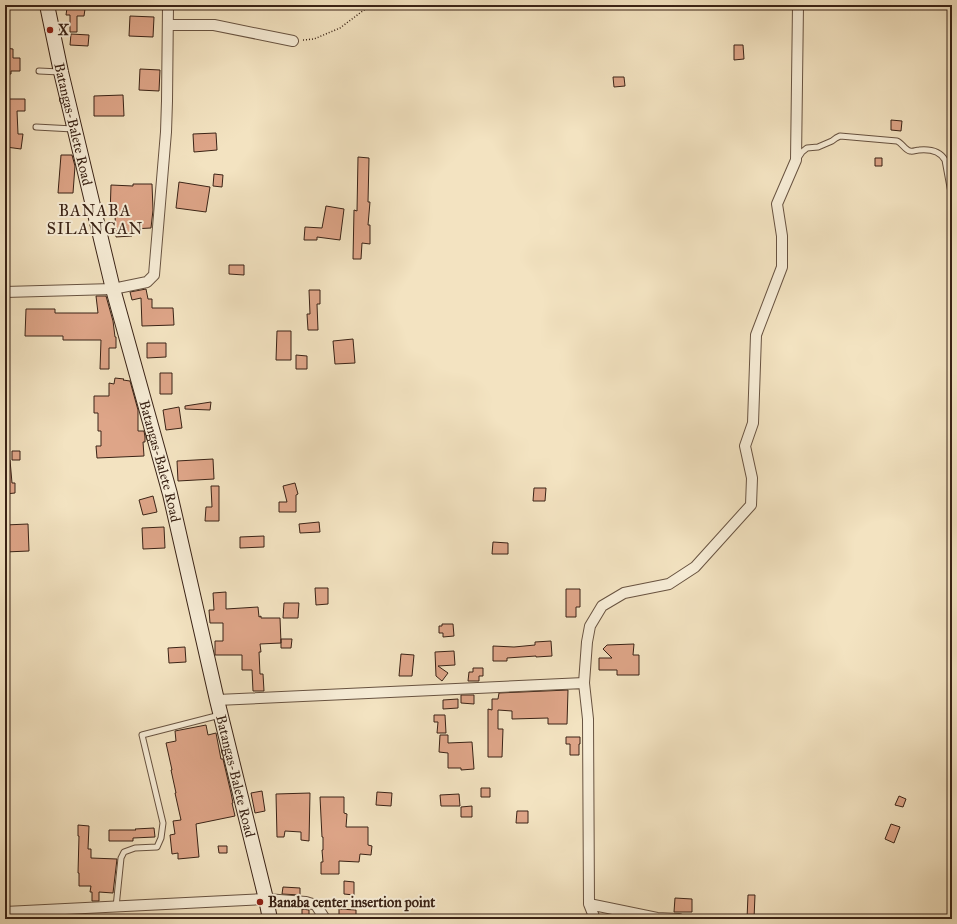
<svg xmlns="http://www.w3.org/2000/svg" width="957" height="924" viewBox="0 0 957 924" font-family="'IM FELL Great Primer',serif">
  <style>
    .building { fill: #dea588; stroke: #3a2316 }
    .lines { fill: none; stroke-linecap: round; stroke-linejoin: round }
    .service-casing { stroke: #685341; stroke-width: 7 }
    .minor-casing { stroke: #685341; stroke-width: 12 }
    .secondary-casing { stroke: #3a2316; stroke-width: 16 }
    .path { stroke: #3a2316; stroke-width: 1.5; stroke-dasharray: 1 2; stroke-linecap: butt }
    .service { stroke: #f7edd7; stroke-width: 5 }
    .minor { stroke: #f7edd7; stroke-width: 10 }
    .secondary { stroke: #f7edd7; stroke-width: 14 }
    .poi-dot { fill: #8f2418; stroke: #f7edd7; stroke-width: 1.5 }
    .labels { text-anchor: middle; stroke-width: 4; stroke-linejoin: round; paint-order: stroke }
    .poi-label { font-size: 14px; font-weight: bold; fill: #3a2316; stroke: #f7edd7; text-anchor: start }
    .street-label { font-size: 14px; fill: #3a2316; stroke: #f7edd7 }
    .quarter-label { font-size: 16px; letter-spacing: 1px; fill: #3a2316; stroke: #f7edd7 }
  </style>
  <rect width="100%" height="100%" fill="#f3e3c1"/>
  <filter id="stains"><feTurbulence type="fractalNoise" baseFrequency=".005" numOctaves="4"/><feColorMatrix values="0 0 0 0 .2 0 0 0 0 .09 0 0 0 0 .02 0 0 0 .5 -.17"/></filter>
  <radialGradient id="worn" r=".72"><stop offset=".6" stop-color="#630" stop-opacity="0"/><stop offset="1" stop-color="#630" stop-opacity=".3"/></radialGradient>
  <path class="building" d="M67,8L85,9L84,16H77V32H70V15H66Z
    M130,16L154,17L153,37L129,36Z
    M71,34L89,35L88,46L70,45Z
    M734,45H743L744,59L734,60Z
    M5,48L13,49V58H20V71H11V74H6Z
    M140,69L160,70L159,91L139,90Z
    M613,77H624L625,86L614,87Z
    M123,95L124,116H94V96Z
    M7,99H25V111H17L18,134H23L21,149L6,147L8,127H5V114H6Z
    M891,120L902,121L901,131L891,130Z
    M216,133L217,150L194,152L193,134Z
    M61,155H72L75,166L73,193H58Z
    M358,157L369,158L368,202H370L368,225H370V244L362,243L361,259H353L354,210L357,211Z
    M875,158H882V166H875Z
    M214,174L223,175L222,187L213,186Z
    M179,182L210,187L206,212L176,208Z
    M133,184H152L153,210L151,228L132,229V236L116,237L115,215L110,216L111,185L133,186Z
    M326,206L344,209L340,240L317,237V240H304L305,227L322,228Z
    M229,265H244V275L229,274Z
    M146,289L148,299H152V308H173L174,325L142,326L141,298L132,300L130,292Z
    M309,290H320V304H317L318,330H308L307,314H310Z
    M96,296H106L113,321L115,337H116V348H109V369H100L101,340H63V336H25L26,309H55V313H98Z
    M277,331H291V360H276Z
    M353,339L355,363L335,364L333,341Z
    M147,343H166V357L147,358Z
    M296,355L307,356V369H296Z
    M160,373H172V394H160Z
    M115,378L124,379L123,380L130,381L138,410V431H144L145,437V442H143L144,456L97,458L96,446H101V431H98V413H94V396H109V383L114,384Z
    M211,402L210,410L185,409V406Z
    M179,407L182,428L166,430L163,410Z
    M12,451H20V460H12Z
    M213,459L214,479L178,481L177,461Z
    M5,460H10L12,483H15V493L5,494Z
    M295,483L298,494L296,495V512H279V502H287L283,486Z
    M211,486H219V521H205L206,507H212Z
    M534,488H546L545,501H533Z
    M153,496L157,512L143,515L139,500Z
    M319,522L320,532L300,533L299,524Z
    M28,524L29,551L5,552V525Z
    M164,527L165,548L143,549L142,528Z
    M264,536V547L240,548V537Z
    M493,542L508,543V554H492Z
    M315,588H328V604L316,605Z
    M566,589H580V607H576V617H566Z
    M226,592V609L258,607L259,617L261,616V618H280L281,643L260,644L261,652H259L260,674H263L264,691H253L252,670H242V655H215V641H223V623H210L209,610H214L213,593Z
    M284,603H299L298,618H283Z
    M442,624H453L454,636L443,637V633H439V626H442Z
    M281,639H292L291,648H281Z
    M551,641L552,656L536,657V656L507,658V661H493V646L514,647L535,645V642Z
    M634,644L633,655H639V675H617V670H599V658H612L603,649L607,645Z
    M185,647L186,662L169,663L168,648Z
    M454,651L455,665L438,666L448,673L442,681L436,676L435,652Z
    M401,654L414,655L412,676H399Z
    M473,668H483V676H479V681H468L469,672H473Z
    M568,690L567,724H548V718L512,719V711L498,710V729H503L502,757H488V709L492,710V699H498L499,693Z
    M461,695H474V704L461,703Z
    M458,699V708L443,709V700Z
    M434,715H445L446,733H437L438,722H434Z
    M206,725L208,735L216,733L221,759H223L231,793L233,803H232L235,816L196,824L199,857L178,859V853L172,854L170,835L175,834L173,821L181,820L175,793H176L171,770H172L166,743L176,741L175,731Z
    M440,735H448V743L472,742L474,769L461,770V768H448V753L439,752Z
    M566,737H580V744H579V755H570V744H566Z
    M481,788H490V797H481Z
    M262,791L265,811L255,813L251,793Z
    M377,792L392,793L391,806L376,805Z
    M310,793L309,841L301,840V832L285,831L284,837H277L276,794Z
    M459,794L460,806H441L440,795Z
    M899,796L906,799L903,807L895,805Z
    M320,797H344V813L347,814L346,827H368V845L372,846L371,855L360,854L359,862L339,861V874H321V862H323L322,850H323V837H322Z
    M472,806V817H461V807Z
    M517,811H528V823H516Z
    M891,824L900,827L894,843L885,839Z
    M78,825L89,826L88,849H91V858L117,859L113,893L99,892V901H92V892H90L91,886H79V873H78L79,836H78Z
    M154,828L155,837L133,838V841H109V830H136L135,829Z
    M218,846H227V853H219Z
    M344,881L354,882V895L344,894Z
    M283,887L300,888V895L282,894Z
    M748,895H755L754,919H747Z
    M675,898L692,899V912H674Z
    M302,909L309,910V917H302Z
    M339,909L356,910V919H339Z"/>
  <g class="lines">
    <g class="service-casing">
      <path id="service" d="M39,71L60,72
        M36,127L73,129
        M798,158L802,152L807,148L818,147L832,141L836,138L840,136L897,141C902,143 905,150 910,151C913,152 916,150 919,150C930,149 940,151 945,160L952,198
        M116,907L121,858L124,852L135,848L157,847L161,838L163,823L142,735L220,715"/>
    </g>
    <g class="minor-casing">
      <path id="minor" d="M168,25H214L293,41
        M5,292L113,289L147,282L154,275L166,132L167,101L168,5
        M217,700L584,683
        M589,904L657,918L679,919
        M5,912L266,899L306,902L316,905L325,919
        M595,919L589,904L588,719L584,683L587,642L590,626L602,606L624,593L669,584L695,567L751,505L752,478L745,446L753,423L756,335L782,267V236L777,204L796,160L798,5"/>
    </g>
    <g class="secondary-casing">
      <g id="secondary">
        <path id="s1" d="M47,5L61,72L113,289L170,494L217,700L266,899L270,919"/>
      </g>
    </g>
    <path class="path" d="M303,40L314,39L340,28L364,10L377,5"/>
    <use href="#service" class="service"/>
    <use href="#minor" class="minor"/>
    <use href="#secondary" class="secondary"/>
  </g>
  <g class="poi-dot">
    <circle cx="50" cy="30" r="4"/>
    <circle cx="260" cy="902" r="4"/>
  </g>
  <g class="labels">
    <g class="poi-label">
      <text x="58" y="35">X</text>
      <text x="268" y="907">Banaba center insertion point</text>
    </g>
    <g class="street-label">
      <text dy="5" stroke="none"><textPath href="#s1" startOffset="122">Batangas-Balete Road</textPath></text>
      <text dy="5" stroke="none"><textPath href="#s1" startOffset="470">Batangas-Balete Road</textPath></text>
      <text dy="5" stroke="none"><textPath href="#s1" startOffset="794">Batangas-Balete Road</textPath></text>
    </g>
    <g class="quarter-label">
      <text x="95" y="216">BANABA<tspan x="95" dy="18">SILANGAN</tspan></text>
    </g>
  </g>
  <rect width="957" height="924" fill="none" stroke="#f3e3c1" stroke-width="20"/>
  <rect x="6" y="6" width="945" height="912" fill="none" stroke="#3a2316" stroke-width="2"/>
  <rect x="10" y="10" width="937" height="904" fill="none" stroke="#3a2316"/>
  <rect width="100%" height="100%" filter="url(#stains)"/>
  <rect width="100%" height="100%" fill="url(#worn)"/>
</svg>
